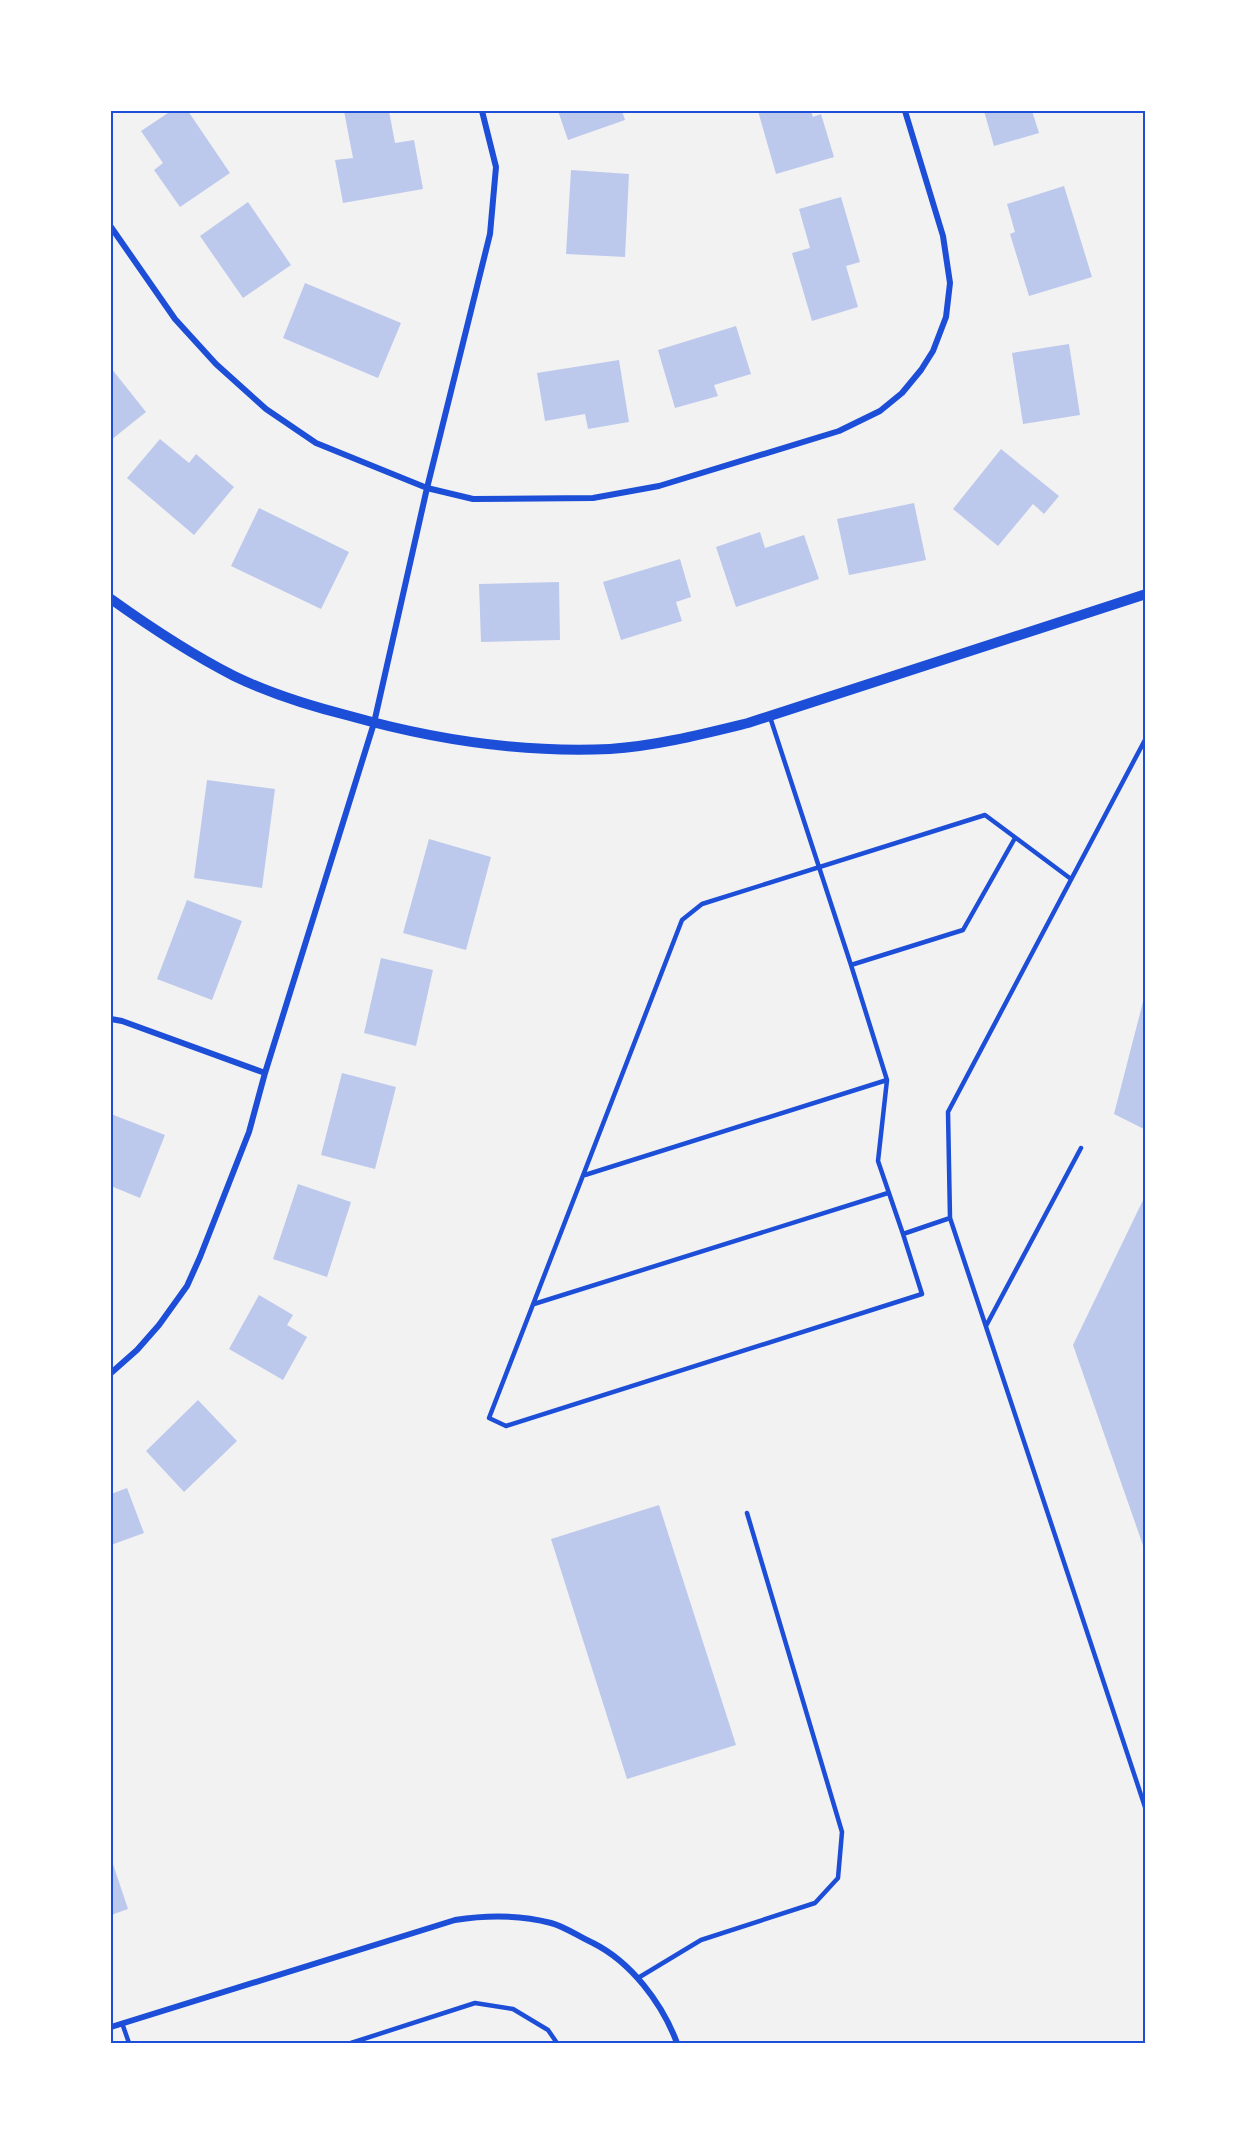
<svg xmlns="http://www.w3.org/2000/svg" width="1257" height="2154" viewBox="0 0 1257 2154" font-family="Manrope,sans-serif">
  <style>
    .building { fill: #bdc9ec }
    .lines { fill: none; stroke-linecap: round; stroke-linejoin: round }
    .service { stroke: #1d4ed8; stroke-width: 4.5 }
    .minor { stroke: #1d4ed8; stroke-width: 6 }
    .tertiary { stroke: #1d4ed8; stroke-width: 10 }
    .neatline { fill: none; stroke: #1d4ed8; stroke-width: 2 }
  </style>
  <rect width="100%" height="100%" fill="#f2f2f2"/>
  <path class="building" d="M171,111H188L230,173L180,207L154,170L163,163L141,131Z
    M344,111H389L395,143L414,140L423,189L343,203L335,160L353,158Z
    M558,111H622L625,120L568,140Z
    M758,111H811L813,117L821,114L834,157L776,174Z
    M984,111H1032L1039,133L994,146Z
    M571,170L629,174L625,257L566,254Z
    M1064,186L1092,277L1029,296L1010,234L1015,232L1007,204Z
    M841,197L860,262L846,266L858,307L812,321L792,253L810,248L799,209Z
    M248,202L291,265L243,298L200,236Z
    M305,283L401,323L378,378L283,338Z
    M736,326L751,374L714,385L718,396L675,408L658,350Z
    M1069,344L1080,415L1023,424L1012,353Z
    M619,360L629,422L588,429L585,414L545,421L537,373Z
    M111,368L146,412L111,440Z
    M160,439L189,463L196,454L234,487L194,535L127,478Z
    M1001,449L1059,496L1044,514L1033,504L998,546L953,509Z
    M914,503L926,560L849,575L837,519Z
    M259,508L349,552L321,609L231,566Z
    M760,532L765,548L804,535L819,579L736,607L716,547Z
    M680,559L691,597L676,602L682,621L621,640L603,582Z
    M559,582L560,640L481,642L479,584Z
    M207,780L275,789L262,888L194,878Z
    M429,839L491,857L466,950L403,933Z
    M187,900L242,921L212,1000L157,979Z
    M381,958L433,970L416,1046L364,1033Z
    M1145,994H1146V1130L1114,1114Z
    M342,1073L396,1087L375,1169L321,1155Z
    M111,1114L165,1135L140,1198L111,1186Z
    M298,1184L351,1202L327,1277L273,1259Z
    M1146,1194V1554L1073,1345Z
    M259,1295L293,1315L287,1325L307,1337L283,1380L229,1349Z
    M198,1400L237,1441L184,1492L146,1451Z
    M127,1488L144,1533L111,1545V1494Z
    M659,1505L736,1745L627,1779L551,1539Z
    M111,1858L128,1909L111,1915Z"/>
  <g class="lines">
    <path class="service" d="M770,717L851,965L963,930L1015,838
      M1146,738L948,1112L950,1218L1146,1810
      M851,965L887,1080L878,1161L903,1234
      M585,1175L887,1080
      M950,1218L903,1234L922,1294L506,1426L489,1418L682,920L702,904L985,815L1071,879
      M534,1304L888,1193
      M986,1326L1081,1148
      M638,1978L701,1940L815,1903L838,1878L842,1832L747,1513
      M122,2023L129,2043
      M351,2043L475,2003L513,2009L548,2030L557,2043"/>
    <path class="minor" d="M111,227L175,319L216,364L266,409L316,443L427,488L473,499L593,498L659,486L839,431L880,411L902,393L921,370L933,351L946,317L950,283L943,236L905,111
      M111,1019L122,1021L265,1073
      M111,1373L137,1350L159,1325L187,1286L200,1257L249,1132L265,1073L374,723L427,488L490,234L496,167L482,111
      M111,2027L455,1920C487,1915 520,1915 551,1923C566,1927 579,1937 593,1943C631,1962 662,2003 677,2043"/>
    <path class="tertiary" d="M111,599C150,627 191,654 234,676C271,694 310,706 350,716C435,740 521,753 610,749C656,746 703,734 748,723L1146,594"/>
  </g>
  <rect width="1257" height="2154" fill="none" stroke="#ffffff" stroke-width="225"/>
  <rect x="112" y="112" width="1032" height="1930" class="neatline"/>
</svg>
